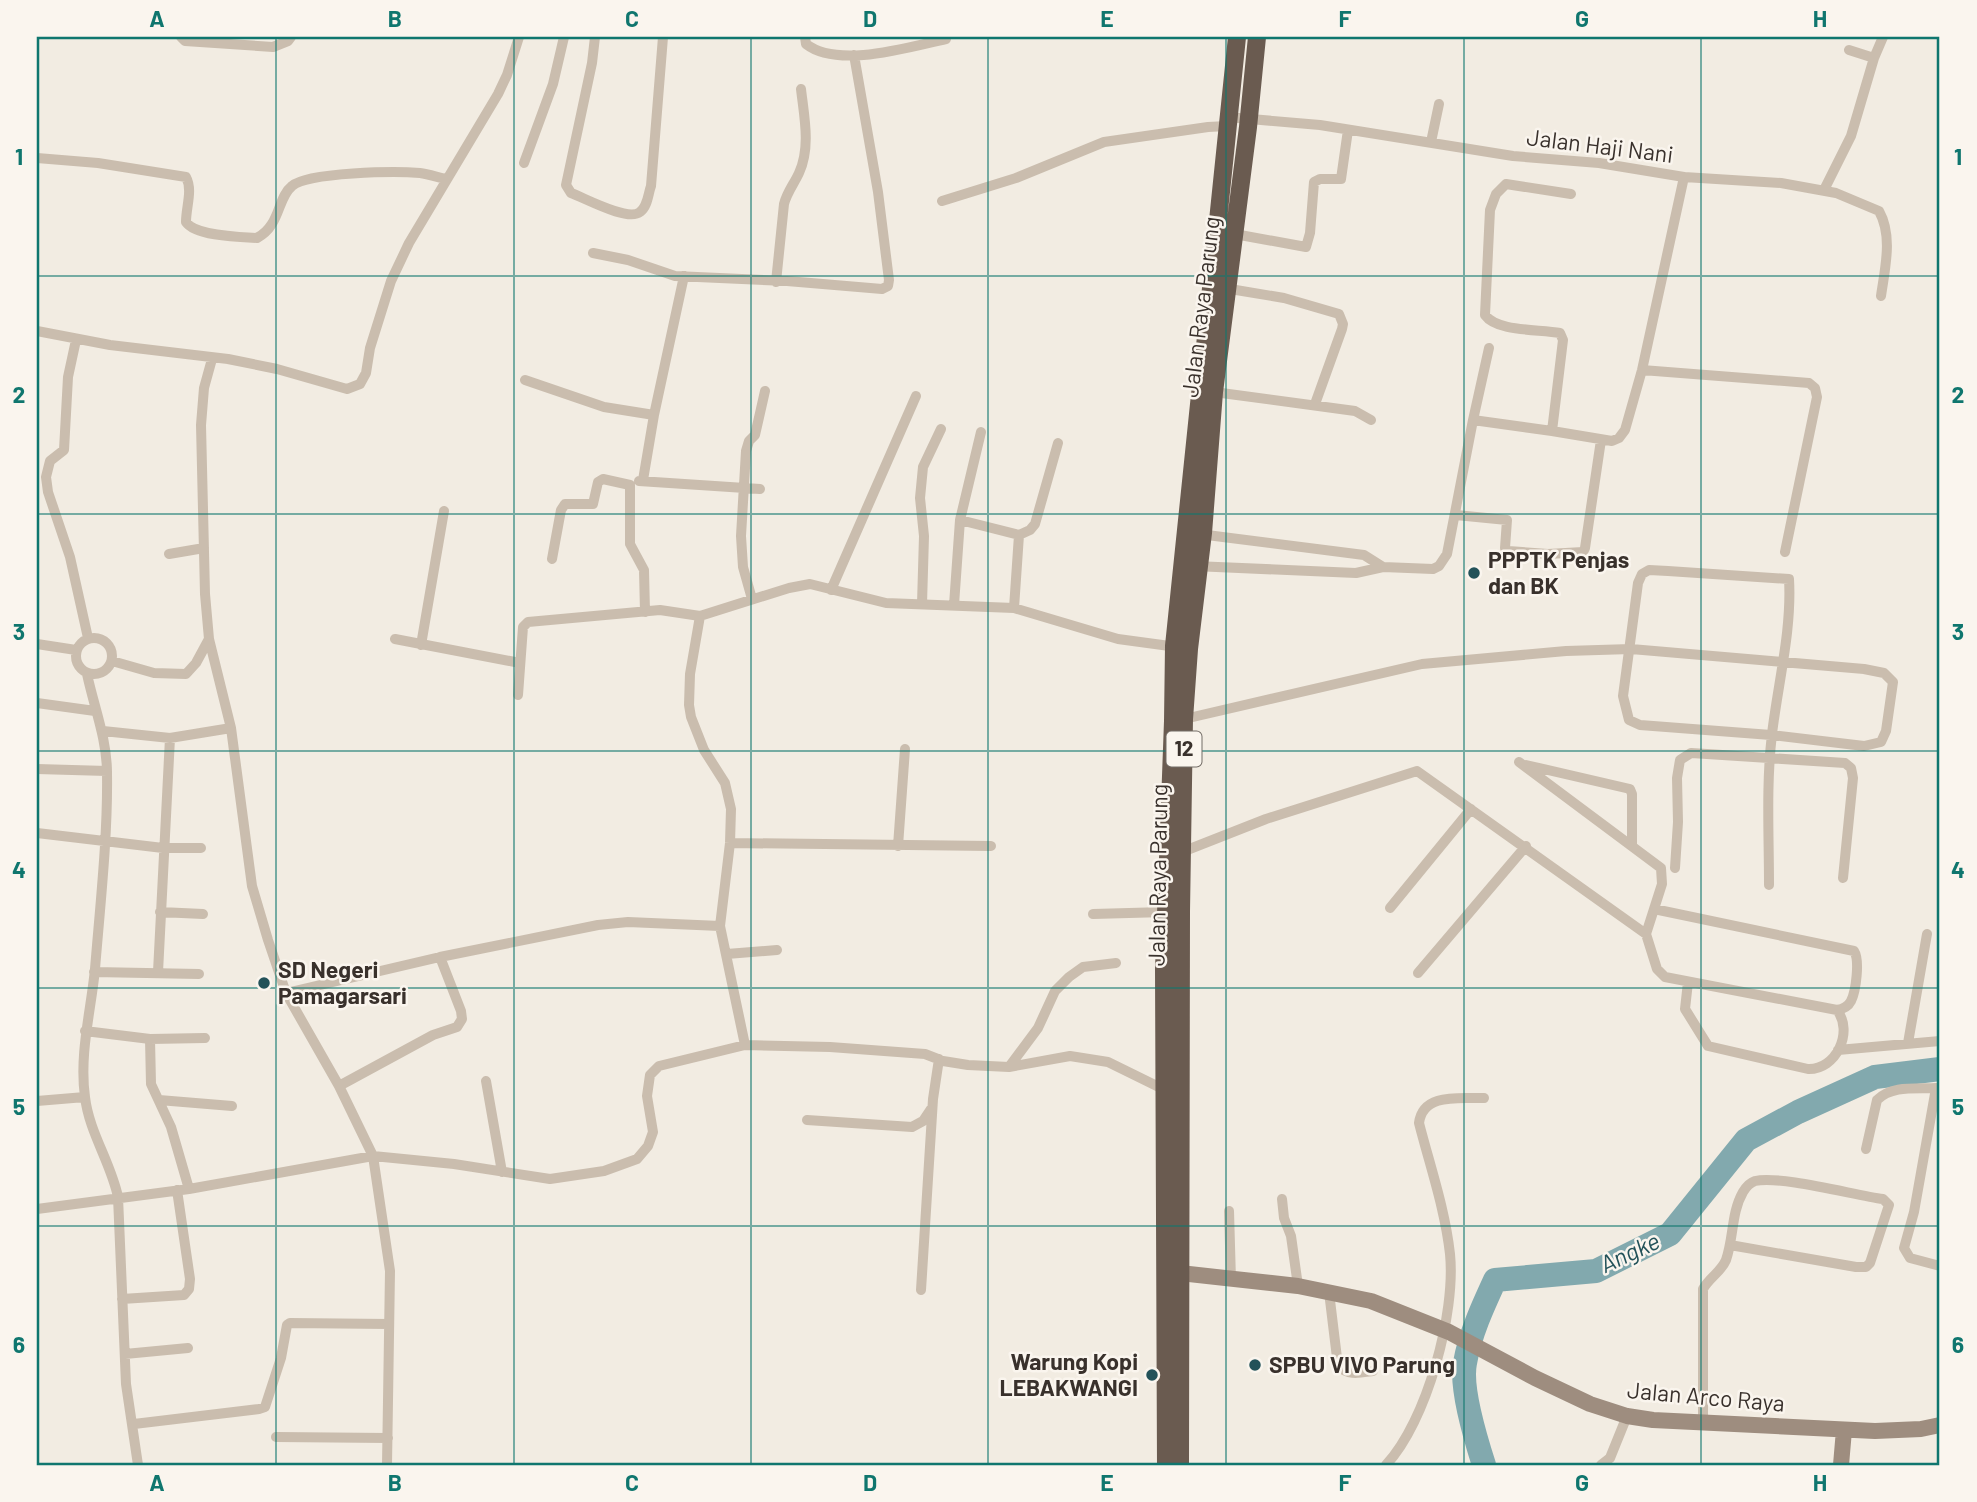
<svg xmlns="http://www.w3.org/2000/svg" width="1977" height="1502" viewBox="0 0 1977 1502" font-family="Barlow,sans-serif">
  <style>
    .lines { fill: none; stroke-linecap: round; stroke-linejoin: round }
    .river { stroke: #82a9ae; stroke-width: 24 }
    .minor { stroke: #cabdae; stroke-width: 10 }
    .secondary { stroke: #9e8d7f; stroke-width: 16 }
    .trunk { stroke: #6a5b50; stroke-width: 18 }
    .grid { fill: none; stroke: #0f766e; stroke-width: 2; stroke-opacity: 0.55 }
    .poi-dot { fill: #235259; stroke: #faf5ee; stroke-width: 2.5 }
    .labels { text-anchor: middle; stroke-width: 5; stroke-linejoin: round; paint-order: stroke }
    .shield { fill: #faf5ee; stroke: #736c66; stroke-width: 2 }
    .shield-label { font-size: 21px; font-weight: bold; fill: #39312c }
    .street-label { font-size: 23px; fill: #39312c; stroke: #faf5ee }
    .poi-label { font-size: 23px; font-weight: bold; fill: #39312c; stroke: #faf5ee; text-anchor: start }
    .water-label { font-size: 24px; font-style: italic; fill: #235259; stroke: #faf5ee }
    .neatline { fill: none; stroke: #0f766e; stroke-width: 2.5 }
    .grid-label { font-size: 23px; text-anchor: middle; font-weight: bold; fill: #0f766e }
  </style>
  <rect width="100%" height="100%" fill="#f2ece2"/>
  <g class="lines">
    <path class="river" d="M1484,1465C1476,1440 1460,1388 1465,1363C1470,1334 1483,1306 1495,1280L1596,1271L1670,1234L1746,1140L1798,1112L1875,1077L1940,1069"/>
    <path class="minor" d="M181,37L185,41L273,47L288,41L291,37
      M595,37L592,63L566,185L571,193C585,198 628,222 640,212C648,206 648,194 651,186L663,37
      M805,37L806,44C838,69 909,47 946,39
      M1849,50L1874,58
      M1227,117L1320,125L1513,156L1599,163L1684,177L1781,183L1836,193L1879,211C1893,236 1885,268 1881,296
      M1431,142L1439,104
      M37,158L98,163L186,177C193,190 186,207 186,222C195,236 239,237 257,238C281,225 277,198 292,186C308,172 396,171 420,173C428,174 437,177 446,179
      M524,163L553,84L564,37
      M1824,190L1851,136L1874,58L1883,37
      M942,201L1016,178L1104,142L1208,127L1227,126
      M1229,233L1306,247L1310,233L1314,182L1320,179H1341L1348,130
      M593,253L628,260L675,276L787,281L882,289L888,286L889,280L878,192L854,55
      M776,282L784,204C787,192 794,184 799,173C811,147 804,116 801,89
      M1224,288L1284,298L1339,314L1343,324L1342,329L1315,404
      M37,331L110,345L228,359L277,369L347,389L360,384L366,373L370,348L391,281L409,243L498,94L507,75L519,37
      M76,340L68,377L64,450L50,461L46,477L48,492L70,557L88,638
      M212,359L204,388L201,425L205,594L209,639L231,728L252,886L268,940L286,993L339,1086L373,1156L390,1271L387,1465
      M1642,370L1809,383L1815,388L1817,397L1785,552
      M525,380L604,407L654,415
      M1214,392L1355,411L1371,420
      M1473,420L1489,348
      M1552,431L1612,441L1619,438L1625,430L1642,370L1684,177
      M643,480L654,415L684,276
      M639,481L760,489
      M1456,515L1507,520L1505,548L1508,551L1548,554L1583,552L1585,548L1601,440
      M960,520L1019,535L1030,530L1035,524L1058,443
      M1199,534L1364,555L1383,567
      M169,554L204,548
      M552,559L561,510L565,504H593L598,482L603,479L630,485V544L644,570L645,612
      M1194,566L1356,573L1383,567L1433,569L1439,566L1447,554L1473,420L1552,431L1563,340L1560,333C1539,329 1497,332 1485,315L1490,210L1496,194L1506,184L1571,194
      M831,590L916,396
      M752,599L743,567L741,536L746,451L749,441L755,435L765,391
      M922,604L924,536L920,498L923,467L941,429
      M954,605L960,520L981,432
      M1014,608L1019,535
      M76 656a18 18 0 1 1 36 0a18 18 0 1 1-36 0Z
      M395,639L520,663
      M37,644L76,650
      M421,645L444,511
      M112,661L154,673L186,674L196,663L209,639
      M87,674C94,707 107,739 107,773C108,835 100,907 95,969C91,1011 79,1054 85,1097C89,1132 111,1163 118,1197L126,1384L138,1465
      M518,695L523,627L528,622L660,610L700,616
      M37,703L95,711
      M1180,720L1422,664L1566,651L1631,649L1864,669L1884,673L1893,682L1886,731L1881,742L1864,746L1771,735L1640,725L1629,720L1623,696L1638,583L1642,574L1649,570L1668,571L1789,579C1792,630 1778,683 1772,734C1766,784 1769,835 1769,885
      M103,731L170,738L231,728
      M1519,762L1661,868L1662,884L1646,934L1657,969L1665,977L1837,1010C1843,1009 1848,1007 1851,1001C1856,991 1860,960 1854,951L1654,909
      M1526,765L1630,789L1632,794V846
      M37,769L107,771
      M37,833L163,848H201
      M730,843L991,846
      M898,846L905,749
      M1182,852L1266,819L1417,771L1646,934
      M1675,868L1678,822L1677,778L1680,760L1691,753L1707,754L1845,763L1851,768L1853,778L1843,878
      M1390,908L1471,809
      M160,912L203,914
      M1093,914L1165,912
      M727,954L777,950
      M94,972L199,974
      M158,972L170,738
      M1418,973L1526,846
      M1688,982L1685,1009L1708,1046L1808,1069C1836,1070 1854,1032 1837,1010
      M286,993L440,957L598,925L628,922L720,926
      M85,1031L150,1039L205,1038
      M150,1039L151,1084L171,1127L189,1189
      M1908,1043L1927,934
      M745,1045L720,926L730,843L731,809L725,783L704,750L691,717L689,705L690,674L700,616L789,588L810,584L886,603L1014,608L1118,639L1177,647
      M1838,1050L1940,1041
      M1009,1067L1038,1028L1055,991L1069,977L1083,967L1116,963
      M486,1081L502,1172
      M339,1086L433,1035L457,1027L462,1019L461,1011L440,957
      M1940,1088H1936L1914,1212L1904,1248L1910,1258L1940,1266
      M159,1100L232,1106
      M37,1101L85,1097
      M807,1120L912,1127L923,1121L931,1109
      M1866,1149L1877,1100C1892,1085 1916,1089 1936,1088
      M1282,1199L1284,1218L1291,1236L1298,1286
      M37,1209L189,1189L373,1156L454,1164L550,1179L604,1171L637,1159L648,1146L653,1132L647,1096L650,1075L659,1066L745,1045L830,1047L925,1054L943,1061L968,1065L1009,1067L1070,1056L1108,1062L1165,1090
      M1229,1211L1231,1280
      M921,1290L933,1099L939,1059
      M1329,1292L1338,1366C1349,1376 1359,1373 1373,1371
      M122,1299L184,1295L189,1289L190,1279L177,1190
      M125,1354L188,1348
      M1703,1422V1289C1710,1277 1721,1272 1726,1260C1734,1237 1731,1213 1743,1192C1746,1187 1749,1183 1755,1181C1779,1175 1854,1195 1883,1199L1889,1205L1870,1263L1866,1267H1856L1730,1245
      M134,1424L259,1409L265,1407L281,1358L287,1325L290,1323L389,1324
      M276,1437L388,1438
      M1386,1465C1427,1421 1456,1313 1450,1254C1445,1209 1430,1166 1419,1123C1423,1092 1461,1099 1484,1098
      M1601,1465L1610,1458L1627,1416"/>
    <path class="secondary" d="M1180,1273L1298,1286L1371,1301L1449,1332L1535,1378L1590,1404L1627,1416L1653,1420L1875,1431L1921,1429L1940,1425
      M1841,1465L1844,1430"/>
    <path class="trunk" d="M1166,1465L1164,969L1173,721L1174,646L1237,37
      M1180,1465L1181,911L1184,719L1189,649L1203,533L1214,392L1248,127L1257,37"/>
  </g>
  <path class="grid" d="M276,37V1465M514,37V1465M751,37V1465M988,37V1465M1226,37V1465M1464,37V1465M1701,37V1465M37,276H1940M37,514H1940M37,751H1940M37,988H1940M37,1226H1940"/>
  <g class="poi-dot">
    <circle cx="1474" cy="573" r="7"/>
    <circle cx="264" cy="983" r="7"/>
    <circle cx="1255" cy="1365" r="7"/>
    <circle cx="1152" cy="1375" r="7"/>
  </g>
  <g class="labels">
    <rect class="shield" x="1166.5" y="731.5" width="35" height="35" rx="5"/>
    <g class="shield-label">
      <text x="1184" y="756">12</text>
    </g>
    <g class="street-label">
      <text transform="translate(1600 146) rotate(7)" y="8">Jalan Haji Nani</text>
      <text transform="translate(1201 307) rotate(-83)" y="8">Jalan Raya Parung</text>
      <text transform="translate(1158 875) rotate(-89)" y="8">Jalan Raya Parung</text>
      <text transform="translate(1706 1397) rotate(5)" y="8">Jalan Arco Raya</text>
    </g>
    <g class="poi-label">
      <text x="1488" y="568">PPPTK Penjas<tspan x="1488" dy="26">dan BK</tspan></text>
      <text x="278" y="978">SD Negeri<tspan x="278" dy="26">Pamagarsari</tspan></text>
      <text x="1138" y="1370" text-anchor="end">Warung Kopi<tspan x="1138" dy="26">LEBAKWANGI</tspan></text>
      <text x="1269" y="1373">SPBU VIVO Parung</text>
    </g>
    <g class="water-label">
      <text transform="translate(1630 1253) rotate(-25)" y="8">Angke</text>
    </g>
  </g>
  <rect width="1977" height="1502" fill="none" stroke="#faf5ee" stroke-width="77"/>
  <rect x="38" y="38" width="1900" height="1426" class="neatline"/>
  <g class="grid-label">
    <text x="157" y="27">A</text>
    <text x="395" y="27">B</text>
    <text x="632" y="27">C</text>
    <text x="870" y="27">D</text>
    <text x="1107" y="27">E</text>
    <text x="1345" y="27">F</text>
    <text x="1582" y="27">G</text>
    <text x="1820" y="27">H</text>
    <text x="19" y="165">1</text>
    <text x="1958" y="165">1</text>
    <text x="19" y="403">2</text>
    <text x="1958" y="403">2</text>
    <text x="19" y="640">3</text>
    <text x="1958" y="640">3</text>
    <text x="19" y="878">4</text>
    <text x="1958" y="878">4</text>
    <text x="19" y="1115">5</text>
    <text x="1958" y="1115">5</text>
    <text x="19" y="1353">6</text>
    <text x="1958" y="1353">6</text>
    <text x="157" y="1491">A</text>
    <text x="395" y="1491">B</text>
    <text x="632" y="1491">C</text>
    <text x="870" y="1491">D</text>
    <text x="1107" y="1491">E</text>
    <text x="1345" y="1491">F</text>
    <text x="1582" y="1491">G</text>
    <text x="1820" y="1491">H</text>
  </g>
</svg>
